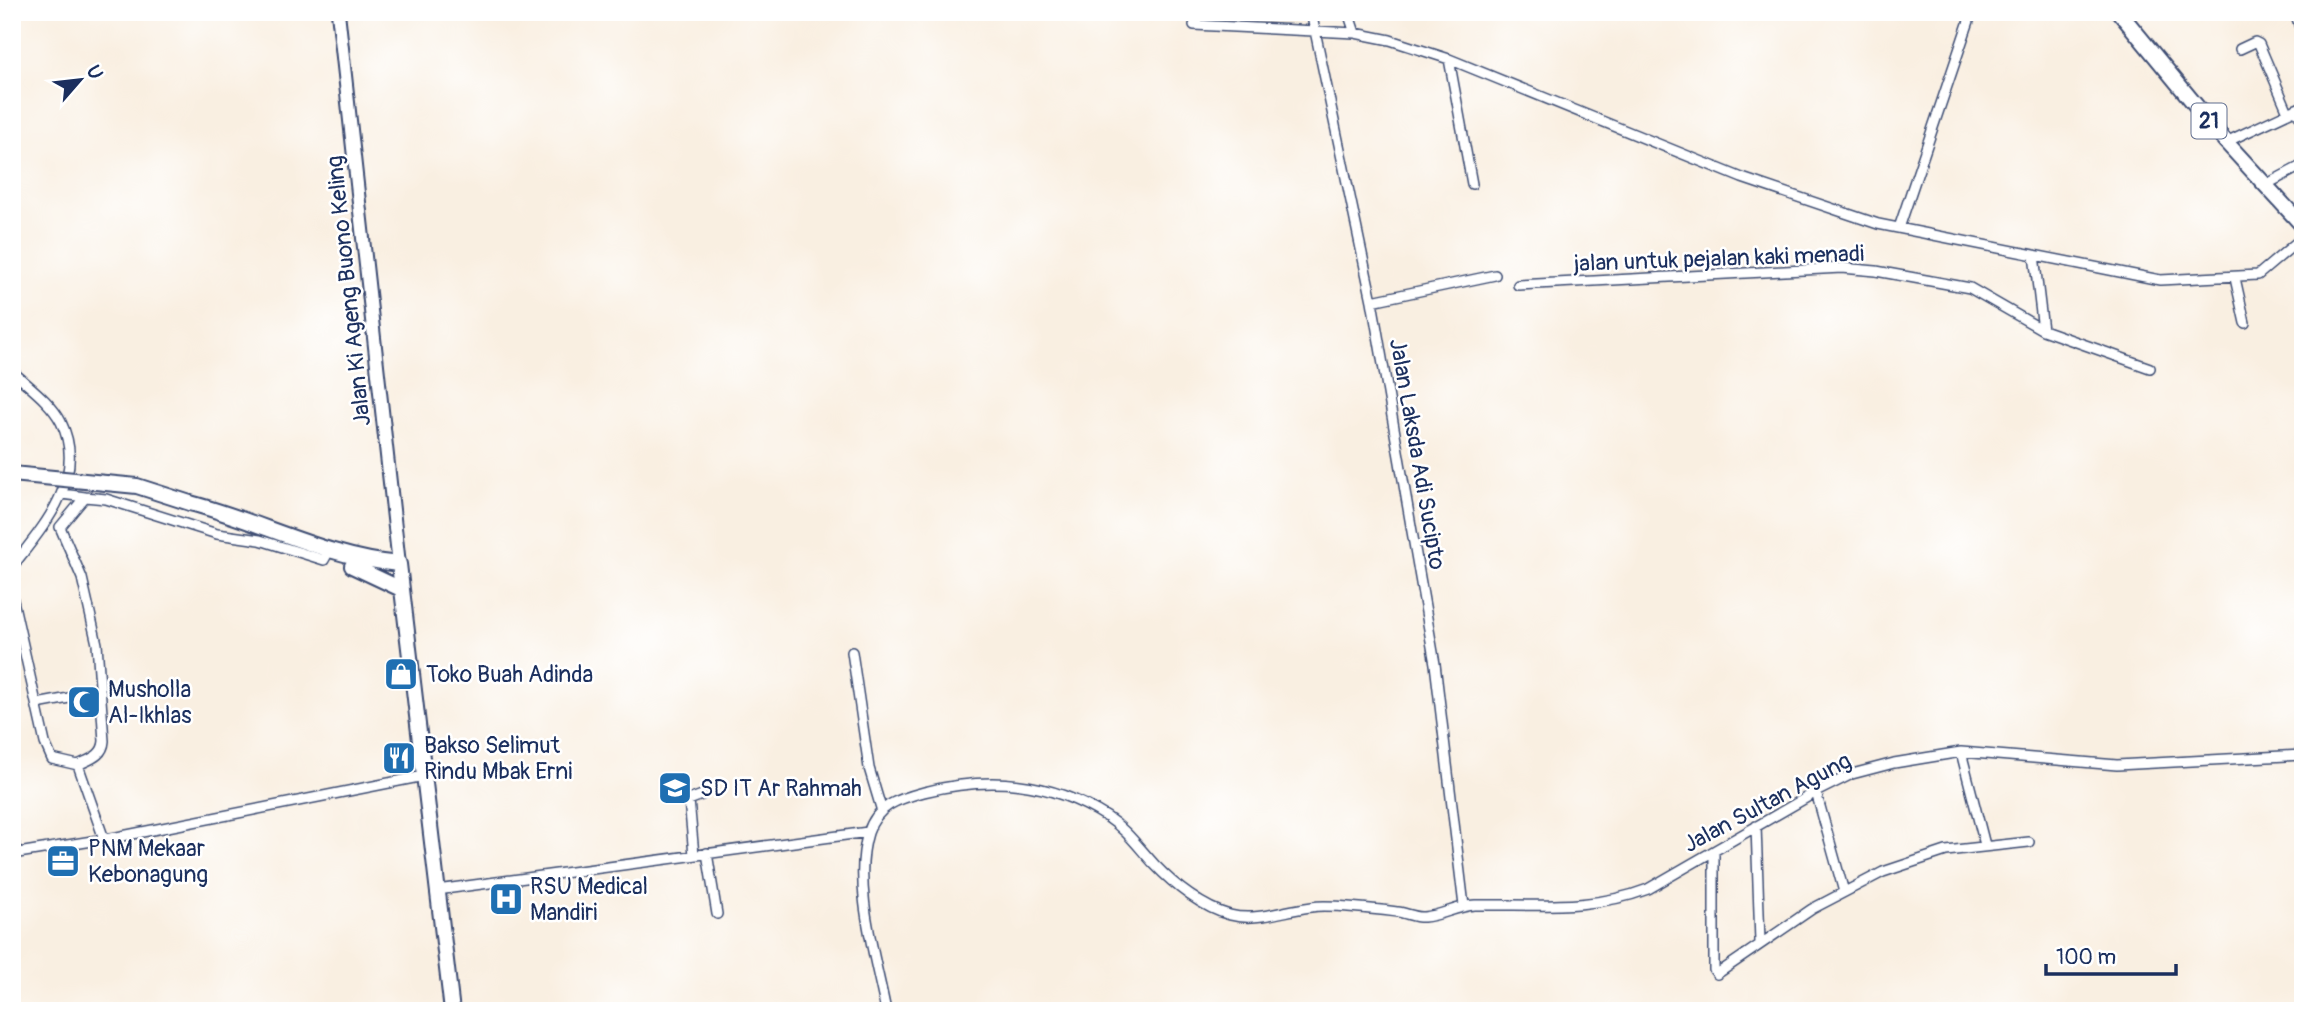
<svg xmlns="http://www.w3.org/2000/svg" width="2315" height="1023" viewBox="0 0 2315 1023" font-family="Pangolin,sans-serif">
  <style>
    .lines { fill: none; stroke-linecap: round; stroke-linejoin: round }
    .river { stroke: #55b3d3; stroke-width: 16 }
    .minor-casing { stroke: #3c4c72; stroke-width: 12 }
    .major-casing { stroke: #3c4c72; stroke-width: 16 }
    .highway-casing { stroke: #3c4c72; stroke-width: 18 }
    .minor { stroke: #fff; stroke-width: 9 }
    .major { stroke: #fff; stroke-width: 12 }
    .highway { stroke: #fff; stroke-width: 14 }
    .highway-bridge-casing { stroke: #3c4c72; stroke-width: 18; stroke-linecap: butt }
    .highway-bridge { stroke: #fff; stroke-width: 14 }
    .labels { text-anchor: middle; stroke-width: 5; stroke-linejoin: round; paint-order: stroke }
    .shield { fill: #fff; stroke: #5f6d8e; stroke-width: 2 }
    .shield-label { font-size: 21px; font-weight: bold; fill: #1b2f5e }
    .street-label { font-size: 23px; fill: #1b2f5e; stroke: #fff }
    .poi-label { font-size: 23px; fill: #1b2f5e; stroke: #fff; text-anchor: start }
  </style>
  <rect width="100%" height="100%" fill="#fff"/>
  <filter id="ink" filterUnits="userSpaceOnUse"><feTurbulence type="fractalNoise" baseFrequency=".0143" numOctaves="2"/><feDisplacementMap in="SourceGraphic" scale="14" xChannelSelector="R" yChannelSelector="G"/><feConvolveMatrix kernelMatrix="1 2 1 2 8 2 1 2 1" color-interpolation-filters="sRGB"/></filter>
  <filter id="wash" filterUnits="userSpaceOnUse"><feTurbulence type="fractalNoise" baseFrequency=".00686" numOctaves="4" result="noise"/><feDisplacementMap in="SourceGraphic" scale="28" xChannelSelector="R" yChannelSelector="G"/><feGaussianBlur stdDeviation="1.57" result="paint"/><feColorMatrix in="noise" values="0 0 0 0 0 0 0 0 0 0 0 0 0 0 0 0 0 1.4 0 .05"/><feComposite in="paint" operator="in"/></filter>
  <g filter="url(#wash)">
    <rect width="100%" height="100%" fill="#f9efe1"/>
    <g class="lines">
      <path class="river" d="M12,456V466"/>
    </g>
  </g>
  <g filter="url(#ink)">
    <g class="lines">
      <g class="minor-casing">
        <path id="minor" d="M1311,12L1372,301L1435,664L1464,906
          M1348,12L1355,33
          M2295,12L2303,37
          M1194,25L1355,33L1390,40L1449,59L1742,178L1878,224L2160,280L2258,275L2303,237
          M2240,49L2255,42L2259,44L2288,112
          M1449,59L1472,184
          M2296,109L2303,122
          M2226,142L2303,106
          M2267,184L2303,165
          M1899,228L1972,12
          M2235,278L2245,323
          M1518,285L1842,268L1876,271L1970,288L2043,330L2034,255
          M1372,301L1495,275
          M2043,330L2150,368
          M12,371C28,386 51,402 61,422C88,477 44,526 12,567
          M62,494L85,497
          M12,596L45,743L52,759L78,765L104,839
          M852,652L869,768L881,808
          M37,704L101,692
          M1961,752L1985,845
          M78,765C90,759 103,756 104,741L97,644L82,578L60,527L85,497L106,499L217,534L260,540L324,560L330,549
          M1816,792L1844,892
          M1756,826L1760,942
          M12,836L17,853
          M1714,851V970L1717,974L1812,909L1883,872L1946,851L2029,842
          M707,853L717,914
          M12,854L117,837L424,776
          M694,855L689,800L702,795
          M437,890L868,832
          M886,1011C876,959 852,884 868,833C877,805 898,799 924,792C989,776 1049,780 1107,817C1127,830 1139,848 1155,865C1174,885 1203,908 1230,915C1260,923 1294,906 1324,906C1349,906 1373,909 1398,912C1406,913 1416,918 1424,917C1441,916 1457,906 1475,905C1535,904 1591,911 1648,889L1816,792L1852,774L1894,763L1961,752L2117,765L2303,755"/>
      </g>
      <g class="major-casing">
        <path id="major" d="M338,12L399,564"/>
      </g>
      <g class="highway-casing">
        <path id="highway" d="M2119,12L2226,142L2303,226
          M190,503C260,521 327,558 399,564L452,1011
          M352,566L401,589"/>
      </g>
      <use href="#minor" class="minor"/>
      <use href="#major" class="major"/>
      <use href="#highway" class="highway"/>
      <g class="highway-bridge-casing">
        <path id="highway-bridge" d="M12,474L137,486L190,503"/>
      </g>
      <use href="#highway-bridge" class="highway-bridge"/>
    </g>
  </g>
  <defs>
    <g id="shop-square" transform="scale(1.75)"><rect x="-9" y="-9" width="18" height="18" rx="4" fill="#1f6fb2" stroke="#fff"/><path d="M-5-2.5h2.3a2.7 3.5 0 0 1 5.4 0H5L5.5 6h-11ZM-1.5-2.5h3a1.5 2.3 0 0 0-3 0Z" fill="#fff"/></g>
    <g id="mosque-square" transform="scale(1.75)"><rect x="-9" y="-9" width="18" height="18" rx="4" fill="#1f6fb2" stroke="#fff"/><path d="M3.5-4.9A6 6 0 1 0 3.5 4.9A5 5 0 1 1 3.5-4.9Z" fill="#fff"/></g>
    <g id="restaurant-square" transform="scale(1.75)"><rect x="-9" y="-9" width="18" height="18" rx="4" fill="#1f6fb2" stroke="#fff"/><path d="M-5-6h1v4h1v-4h1v4h1v-4h1v5L-1.5 .5V6h-2V.5L-5-1ZM5-6V6H3V1.5H1.5Q1.5-4 5-6Z" fill="#fff"/></g>
    <g id="school-square" transform="scale(1.75)"><rect x="-9" y="-9" width="18" height="18" rx="4" fill="#1f6fb2" stroke="#fff"/><path d="M0-5L7-2L0 1L-7-2ZM-4 1L0 2.5L4 1V4Q0 6-4 4Z" fill="#fff"/></g>
    <g id="office-square" transform="scale(1.75)"><rect x="-9" y="-9" width="18" height="18" rx="4" fill="#1f6fb2" stroke="#fff"/><path d="M-6-3h4V-5.5h4V-3h4V5H-6ZM-1-4.5V-3h2v-1.5ZM-6 0V1H6V0Z" fill="#fff"/></g>
    <g id="hospital-square" transform="scale(1.75)"><rect x="-9" y="-9" width="18" height="18" rx="4" fill="#1f6fb2" stroke="#fff"/><path d="M-5-5h3v3.5h4V-5h3V5h-3V1.5h-4V5h-3Z" fill="#fff"/></g>
  </defs>
  <g fill-rule="evenodd">
    <use href="#shop-square" x="401" y="674"/>
    <use href="#mosque-square" x="84" y="702"/>
    <use href="#restaurant-square" x="399" y="758"/>
    <use href="#school-square" x="675" y="788"/>
    <use href="#office-square" x="63" y="861"/>
    <use href="#hospital-square" x="506" y="899"/>
  </g>
  <g class="labels">
    <rect class="shield" x="2191.5" y="103.5" width="35" height="35" rx="5"/>
    <g class="shield-label">
      <text x="2209" y="128">21</text>
    </g>
    <g class="street-label">
      <text transform="translate(1719 258) rotate(-2)" y="8">jalan untuk pejalan kaki menadi</text>
      <text transform="translate(348 291) rotate(-96)" y="8">Jalan Ki Ageng Buono Keling</text>
      <text transform="translate(1418 454) rotate(80)" y="8">Jalan Laksda Adi Sucipto</text>
      <text transform="translate(1767 802) rotate(-28)" y="8">Jalan Sultan Agung</text>
    </g>
    <g class="poi-label">
      <text x="426" y="682">Toko Buah Adinda</text>
      <text x="108" y="697">Musholla<tspan x="108" dy="26">Al-Ikhlas</tspan></text>
      <text x="424" y="753">Bakso Selimut<tspan x="424" dy="26">Rindu Mbak Erni</tspan></text>
      <text x="700" y="796">SD IT Ar Rahmah</text>
      <text x="88" y="856">PNM Mekaar<tspan x="88" dy="26">Kebonagung</tspan></text>
      <text x="530" y="894">RSU Medical<tspan x="530" dy="26">Mandiri</tspan></text>
    </g>
  </g>
  <rect width="2315" height="1023" fill="none" stroke="#fff" stroke-width="42"/>
  <g transform="translate(80 80) rotate(62)" stroke="#ffffff" stroke-width="5" paint-order="stroke">
  <path d="M0-5L12 26L0 18L-12 26Z" fill="#1b2f5e"/>
  <text y="-10" font-size="19" font-weight="bold" text-anchor="middle" fill="#1b2f5e">U</text>
  </g>
  <path d="M2046 964v10h130v-10" fill="none" stroke="#1b2f5e" stroke-width="3.5"/>
  <text x="2056" y="964" font-size="21" fill="#1b2f5e" stroke="#ffffff" stroke-width="5" paint-order="stroke">100 m</text>
</svg>
